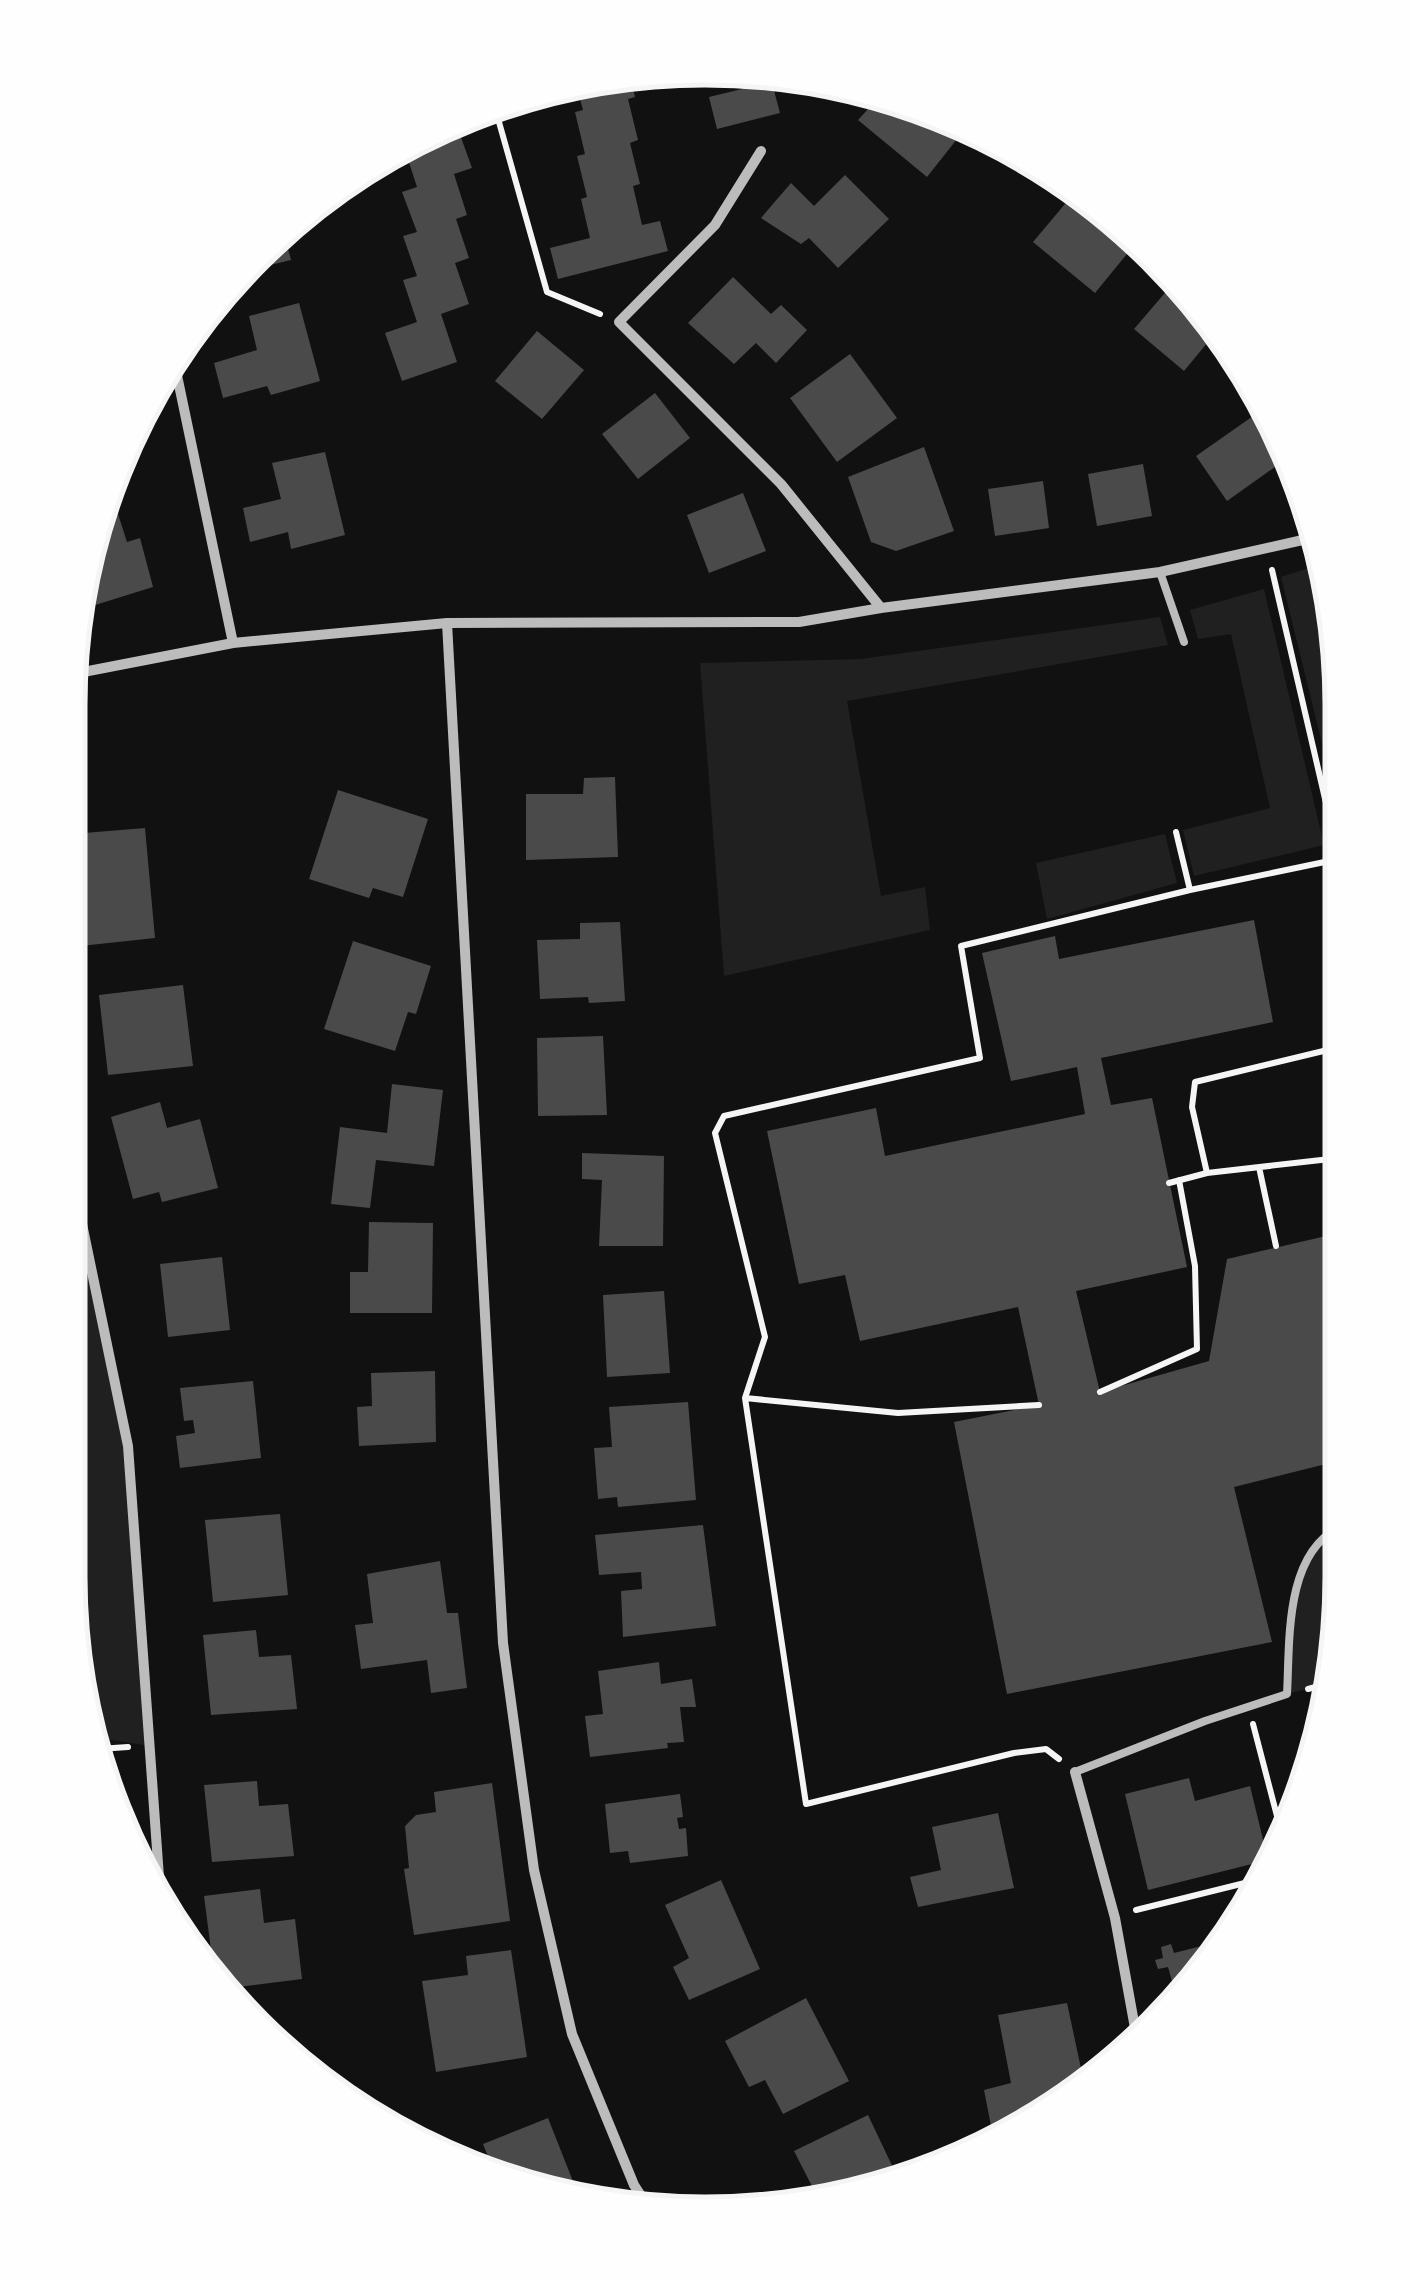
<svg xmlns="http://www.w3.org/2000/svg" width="1410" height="2282" viewBox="0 0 1410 2282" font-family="'Space Grotesk',sans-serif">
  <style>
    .green { fill: #202020 }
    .building { fill: #4a4a4a }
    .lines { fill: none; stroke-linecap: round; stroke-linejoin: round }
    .path { stroke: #f5f5f5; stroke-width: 6 }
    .service { stroke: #bcbcbc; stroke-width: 8 }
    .minor { stroke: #bcbcbc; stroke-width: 10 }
    .rim { fill: none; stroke: #f5f5f5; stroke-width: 5 }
  </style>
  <rect width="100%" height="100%" fill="#111"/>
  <path class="green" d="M1321,564L1326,586L1310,584L1341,722V803L1337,804L1281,577Z
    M1264,589L1324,845L1194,876L1183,830L1270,808L1231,634L1198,639L1190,610Z
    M1160,617L1168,645L847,701L881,896L925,887L930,930L724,976L700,663L861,659Z
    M1165,834L1177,883L1047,919L1036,863Z
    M70,1166L128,1446L150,1746L106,1739L89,1678L84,1677L68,1577Z
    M1338,1528L1337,1660L1331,1683L1287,1694L1292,1608L1312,1554Z"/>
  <path class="building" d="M621,73L629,74L635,97L628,99L638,140L630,143L640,184L633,186L642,225L660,221L668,251L558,279L550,248L590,238L581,199L587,197L577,156L585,154L575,112L583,110L577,88Z
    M740,81L772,83L780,113L717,129L709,97L742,89Z
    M865,89L961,134L927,177L858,120L869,108L858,97Z
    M458,129L472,168L454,174L467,215L456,219L469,258L455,263L469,304L441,314L457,362L402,381L385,333L417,322L403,280L417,276L403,236L417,232L402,192L417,187L404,147Z
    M845,175L889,219L838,268L809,238L801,244L761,218L791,183L814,206Z
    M1070,198L1131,249L1095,293L1033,242Z
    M286,241L291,260L254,269Z
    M733,277L771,314L781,305L807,330L776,363L756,343L734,364L688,323Z
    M1170,287L1213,336L1184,371L1134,329Z
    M299,303L320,381L271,395L267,386L223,398L214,363L257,350L249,316Z
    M537,331L584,370L542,419L495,381Z
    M850,354L897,418L837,462L790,398Z
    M655,393L690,438L638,479L602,434Z
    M1266,407L1289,457L1227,501L1196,456Z
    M924,447L954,531L896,551L871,542L848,477Z
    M325,452L345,535L291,549L288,532L250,542L243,508L281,499L272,463Z
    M1143,464L1152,516L1097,526L1088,474Z
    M1043,481L1049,528L995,536L988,489Z
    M109,486L127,542L140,538L153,587L76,611Z
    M743,493L766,551L709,573L687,515Z
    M615,777L618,857L526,860V794H583L584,778Z
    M338,790L428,819L403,897L373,888L369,898L309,879Z
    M145,828L155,938L71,947L72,834Z
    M1254,920L1273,1022L1101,1058L1111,1105L1152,1098L1187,1267L1076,1291L1100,1392L1209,1361L1227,1259L1339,1233L1338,1461L1234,1487L1272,1642L1007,1694L954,1422L1039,1405L1018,1307L860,1341L845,1275L799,1284L767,1131L876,1108L885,1156L1085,1114L1077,1067L1011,1081L982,953L1055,936L1059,959Z
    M620,922L625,1001L589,1003L588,997L540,999L537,940L580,939V923Z
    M353,941L431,966L416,1014L408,1012L395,1051L324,1029Z
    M183,985L193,1066L108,1075L99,995Z
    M603,1036L607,1115L538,1116L537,1038Z
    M392,1084L443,1090L434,1166L376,1160L370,1208L331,1204L340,1127L387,1133Z
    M160,1102L167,1128L200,1119L218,1188L162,1202L159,1192L133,1199L111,1117Z
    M582,1153L664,1156L663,1246H599L602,1180L582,1179Z
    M369,1222L433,1223L432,1313H350V1272H368Z
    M222,1257L230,1330L168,1337L160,1264Z
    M664,1291L670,1373L607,1377L603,1295Z
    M435,1371L436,1442L359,1446L357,1407L372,1406L371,1373Z
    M253,1381L261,1458L180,1468L176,1436L195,1433L193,1420L184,1421L180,1388Z
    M688,1402L696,1500L618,1507L617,1497L598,1499L594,1448L612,1447L609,1407Z
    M280,1514L288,1595L213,1602L205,1520Z
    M703,1525L716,1626L623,1637L621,1591L642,1589L641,1572L599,1575L595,1535Z
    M440,1561L447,1613H458L467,1688L431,1693L427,1660L361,1669L355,1625L373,1623L367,1574Z
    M256,1630L259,1657L291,1655L297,1709L211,1715L203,1635Z
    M659,1662L661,1684L692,1679L696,1707H680L684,1742L667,1743L668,1748L590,1757L585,1716L603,1714L598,1671Z
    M1307,1772L1306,1775L1299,1802L1292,1775Z
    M1189,1778L1195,1801L1250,1786L1268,1860L1148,1890L1125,1794Z
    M257,1781L259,1806L288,1804L294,1856L212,1862L204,1785Z
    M492,1783L510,1921L414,1935L404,1869L409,1868L405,1826L416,1815L436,1812L434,1792Z
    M680,1794L683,1817L677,1818L679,1829L686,1828L688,1856L630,1863L628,1851L610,1853L605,1804Z
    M998,1813L1014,1888L918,1907L910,1877L941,1870L932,1827Z
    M721,1880L760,1969L689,2000L673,1967L689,1958L665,1905Z
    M260,1889L264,1923L295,1919L302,1979L223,1989L215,1981L204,1896Z
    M1225,1940L1211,1965L1177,1999L1168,1967L1158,1969L1155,1960L1163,1958L1161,1947L1171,1944L1174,1953Z
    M511,1950L527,2057L436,2072L422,1981L468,1975L466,1956Z
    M806,1998L849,2081L783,2114L765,2080L749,2087L725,2041Z
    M1067,2003L1085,2087L993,2136L984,2090L1011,2083L998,2015Z
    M314,2061L318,2084L298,2064Z
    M868,2115L897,2176L920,2165L924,2173L909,2181L817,2196L794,2151Z
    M548,2118L578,2194L497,2179L483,2144Z"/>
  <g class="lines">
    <path class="path" d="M497,115L547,292L600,314
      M1272,570L1339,859
      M1176,832L1190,890L1339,859L1340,862
      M1259,1167L1276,1246
      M1207,1173L1339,1158
      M1169,1183L1207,1173L1192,1107L1195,1082L1340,1047
      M1100,1392L1197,1349L1195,1266L1179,1180
      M745,1398L898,1413L1039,1405
      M1308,1689L1331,1683
      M1253,1724L1283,1839
      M94,1736L99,1749L128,1747
      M1059,1759L1046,1749L1014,1753L806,1804L745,1398L765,1337L715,1133L724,1116L980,1058L961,946L1190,890
      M1136,1910L1261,1879"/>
    <path class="service" d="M1160,572L1184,642
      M1075,1772L1205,1721L1287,1694C1290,1643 1284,1556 1338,1528"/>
    <path class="minor" d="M761,151L715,225L619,322L781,484L881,608
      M174,361L233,643
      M447,623L503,1643L534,1870L572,2034L634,2185L647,2205
      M73,674L233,643L447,623L799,622L881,608L1160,572L1316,537
      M70,1166L128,1446L160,1891
      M1075,1772L1115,1918L1137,2039"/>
  </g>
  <path d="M0 0H1410V2282H0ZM705 85H705A620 620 0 0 1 1325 705V1577A620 620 0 0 1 705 2197H705A620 620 0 0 1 85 1577V705A620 620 0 0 1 705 85Z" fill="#fefefe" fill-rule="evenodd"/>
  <path class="rim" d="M705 85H705A620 620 0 0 1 1325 705V1577A620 620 0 0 1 705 2197H705A620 620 0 0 1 85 1577V705A620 620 0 0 1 705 85Z"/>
</svg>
